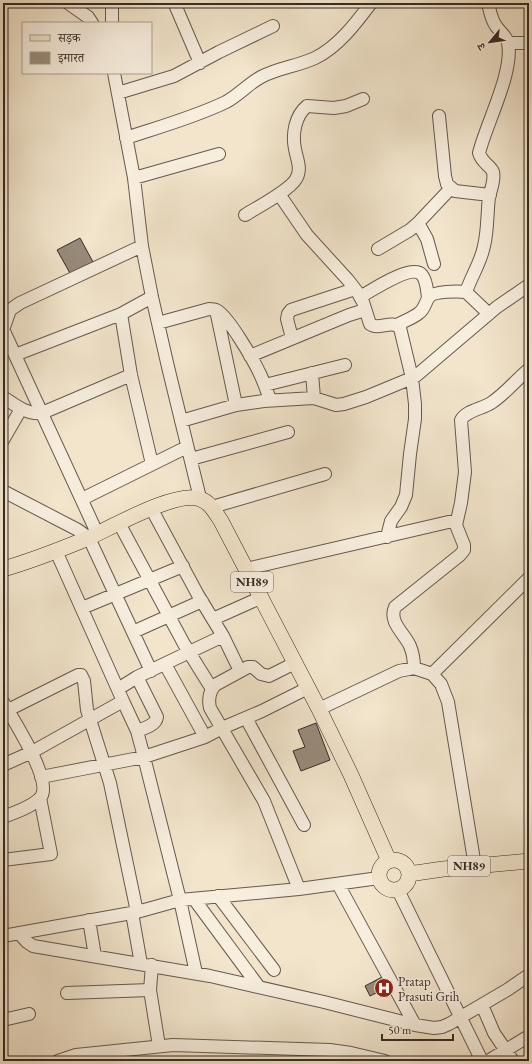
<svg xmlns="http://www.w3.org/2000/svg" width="532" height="1064" viewBox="0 0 532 1064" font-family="'EB Garamond','Noto Serif Devanagari',serif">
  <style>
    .building { fill: #988b7b; stroke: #362a24 }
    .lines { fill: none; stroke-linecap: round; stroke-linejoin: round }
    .minor-casing { stroke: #65594e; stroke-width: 14 }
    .major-casing { stroke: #362a24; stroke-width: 16 }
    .minor { stroke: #f7eede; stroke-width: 12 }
    .major { stroke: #f2e5cc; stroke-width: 15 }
    .labels { text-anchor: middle; stroke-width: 3; stroke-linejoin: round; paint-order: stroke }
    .shield { fill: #f7eede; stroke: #70655c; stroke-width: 1 }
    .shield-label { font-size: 12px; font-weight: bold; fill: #362a24 }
    .poi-label { font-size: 13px; fill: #362a24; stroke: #f7eede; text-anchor: start }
  </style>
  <rect width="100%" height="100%" fill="#f2e5cc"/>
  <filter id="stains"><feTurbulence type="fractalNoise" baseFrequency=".005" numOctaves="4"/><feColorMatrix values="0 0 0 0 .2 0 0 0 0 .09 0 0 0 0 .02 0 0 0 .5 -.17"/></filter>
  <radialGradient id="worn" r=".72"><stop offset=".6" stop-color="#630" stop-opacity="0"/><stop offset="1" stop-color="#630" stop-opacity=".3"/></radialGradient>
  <path class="building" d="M80,238L93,262L71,275L57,250Z
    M316,723L330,760L301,771L293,751L305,747L298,730Z
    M384,976L390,986L370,996L365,986Z"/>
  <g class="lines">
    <g class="minor-casing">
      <path id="minor" d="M68,3L88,17L92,23
        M176,7L200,63
        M112,23V3
        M508,43H529
        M114,73L134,178L142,246L152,297L168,367L200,498
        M118,93L174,76L219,52L273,26
        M439,116L445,176L447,184L455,191L490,195
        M126,138C159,127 195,117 226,102C239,95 248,84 261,77C278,68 298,66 315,58C338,47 356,23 371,3
        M134,178L219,154
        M279,194L307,235L348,280L358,293L363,302L370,324C379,331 391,319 400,328L412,378L415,404V419L410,454L406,495L401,507L391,521L387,537
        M245,215C256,208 290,190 296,179C302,169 297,160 295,149C292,134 295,116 307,106L334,108L346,106L363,99
        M418,223L427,239L434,264
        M378,249L410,230L418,223L451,188
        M466,292C471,277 481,262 484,246C488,230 487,213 489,197C491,189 495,180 493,172C491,166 482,163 479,153C486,124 514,72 508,43C507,37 500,32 496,26C491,19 490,11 488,3
        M360,297C371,291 412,263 422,275C427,281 427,291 428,298
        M216,310L236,405
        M121,314L131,375L152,464
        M158,323L209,309C212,309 214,309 216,310C227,314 254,361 260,374C264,382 267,391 270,400
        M397,325C404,321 413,318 419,313C425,309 425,302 429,297C434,291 458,291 466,292L489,314
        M3,329L97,533
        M3,330L10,310L20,303L142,246
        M292,338L287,319L288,314L291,310L355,289
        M15,355L121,314L152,297
        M250,356L349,315L365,310
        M312,373L314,398
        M265,385L345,365
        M3,397C15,405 27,415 42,413L131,375
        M181,421L236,405L264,401L314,398L336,405L344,404L366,397L412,378L417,375L497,307L529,285
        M3,440L21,409
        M191,459L288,432
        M3,491L78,530L89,538L151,671
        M82,499L187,447
        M212,507L325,474
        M151,508L198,595L223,636L240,671
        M119,523L184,644L212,689
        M246,569L457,520
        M82,608L183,566
        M213,619L260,598
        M133,632L202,601
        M295,663L269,676L261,674L253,667H248L215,685C209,692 208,699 210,708L264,801L299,889
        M165,664L205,737
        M414,668C414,661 413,653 410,646C405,634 388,622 395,607L460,555L464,550V545L456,525L461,503L465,472L461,420C467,410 482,409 491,403C505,394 516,380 529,369
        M432,674L529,578
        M137,677L157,717C156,725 145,728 137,731
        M118,689L137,677L223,636
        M123,701L137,731L144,757L180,900L196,973
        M3,702C12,718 53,780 41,797C34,806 14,813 3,817
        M319,709L399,671L414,668L432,674L441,684L448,702L475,866
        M8,710L78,675H81L84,681L87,710L110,783L137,912
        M246,718L304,825
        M3,765L32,752L123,701L56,551
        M41,777L144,757L205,737L222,728L262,711L308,688
        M3,860L51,854L40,798
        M338,884L415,1025
        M398,890L482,1061
        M218,896L274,970
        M194,899L259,987
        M132,913L141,964
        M89,920L95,956
        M19,933L27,942L33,946L210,976L324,1002L415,1025L434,1028L442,1027L449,1024L507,990L529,975
        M3,936L137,912L180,900L299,889L379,878
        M152,965L150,990L159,1046
        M67,993L150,990
        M482,1005L494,1033L513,1061
        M3,1020L29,1014
        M58,1061L76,1055L173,1045L330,1050L351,1053L385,1061
        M488,1061L529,1036"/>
    </g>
    <g class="major-casing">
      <path id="major" d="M3,569C32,561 59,550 86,539C111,528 176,490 200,499C210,502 215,512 221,521L319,709L351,775L389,861
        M379 875a15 15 0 1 1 30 0a15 15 0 1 1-30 0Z
        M409,874L443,869L529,861"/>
    </g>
    <use href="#minor" class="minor"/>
    <use href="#major" class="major"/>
  </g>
  <defs>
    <g id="hospital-disc" transform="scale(1)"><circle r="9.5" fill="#8f2418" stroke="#f7eede"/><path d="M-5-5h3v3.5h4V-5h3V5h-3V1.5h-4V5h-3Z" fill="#fff"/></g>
  </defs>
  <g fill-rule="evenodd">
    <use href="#hospital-disc" x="384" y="988"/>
  </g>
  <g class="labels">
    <g class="shield">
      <rect x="231" y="572" width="42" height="20" rx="3"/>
      <rect x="448" y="856" width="42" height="20" rx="3"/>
    </g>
    <g class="shield-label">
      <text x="252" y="586">NH89</text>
      <text x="469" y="870">NH89</text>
    </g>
    <g class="poi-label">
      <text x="398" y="986">Pratap<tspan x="398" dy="15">Prasuti Grih</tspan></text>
    </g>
  </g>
  <rect width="532" height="1064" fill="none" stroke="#f2e5cc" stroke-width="16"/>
  <rect x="4" y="4" width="524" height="1056" fill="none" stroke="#362a24" stroke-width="2"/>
  <rect x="8" y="8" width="516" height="1048" fill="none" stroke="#362a24"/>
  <rect x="22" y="22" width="130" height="52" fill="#f7eede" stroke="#aaa094"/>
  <rect x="30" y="35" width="20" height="6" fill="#f2e5cc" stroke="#aaa094"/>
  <text x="58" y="42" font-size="12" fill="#362a24">सड़क</text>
  <rect x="30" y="52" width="20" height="12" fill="#988b7b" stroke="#aaa094"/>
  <text x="58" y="62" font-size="12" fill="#362a24">इमारत</text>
  <g transform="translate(490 42) rotate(241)" stroke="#f7eede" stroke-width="3" paint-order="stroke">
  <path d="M0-3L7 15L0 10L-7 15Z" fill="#362a24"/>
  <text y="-6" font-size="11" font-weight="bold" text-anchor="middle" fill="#362a24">उ</text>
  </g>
  <path d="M382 1034v6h71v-6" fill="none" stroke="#362a24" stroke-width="2"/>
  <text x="388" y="1034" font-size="12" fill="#362a24" stroke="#f7eede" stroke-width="3" paint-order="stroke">50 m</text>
  <rect width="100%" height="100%" filter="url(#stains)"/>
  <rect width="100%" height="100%" fill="url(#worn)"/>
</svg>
